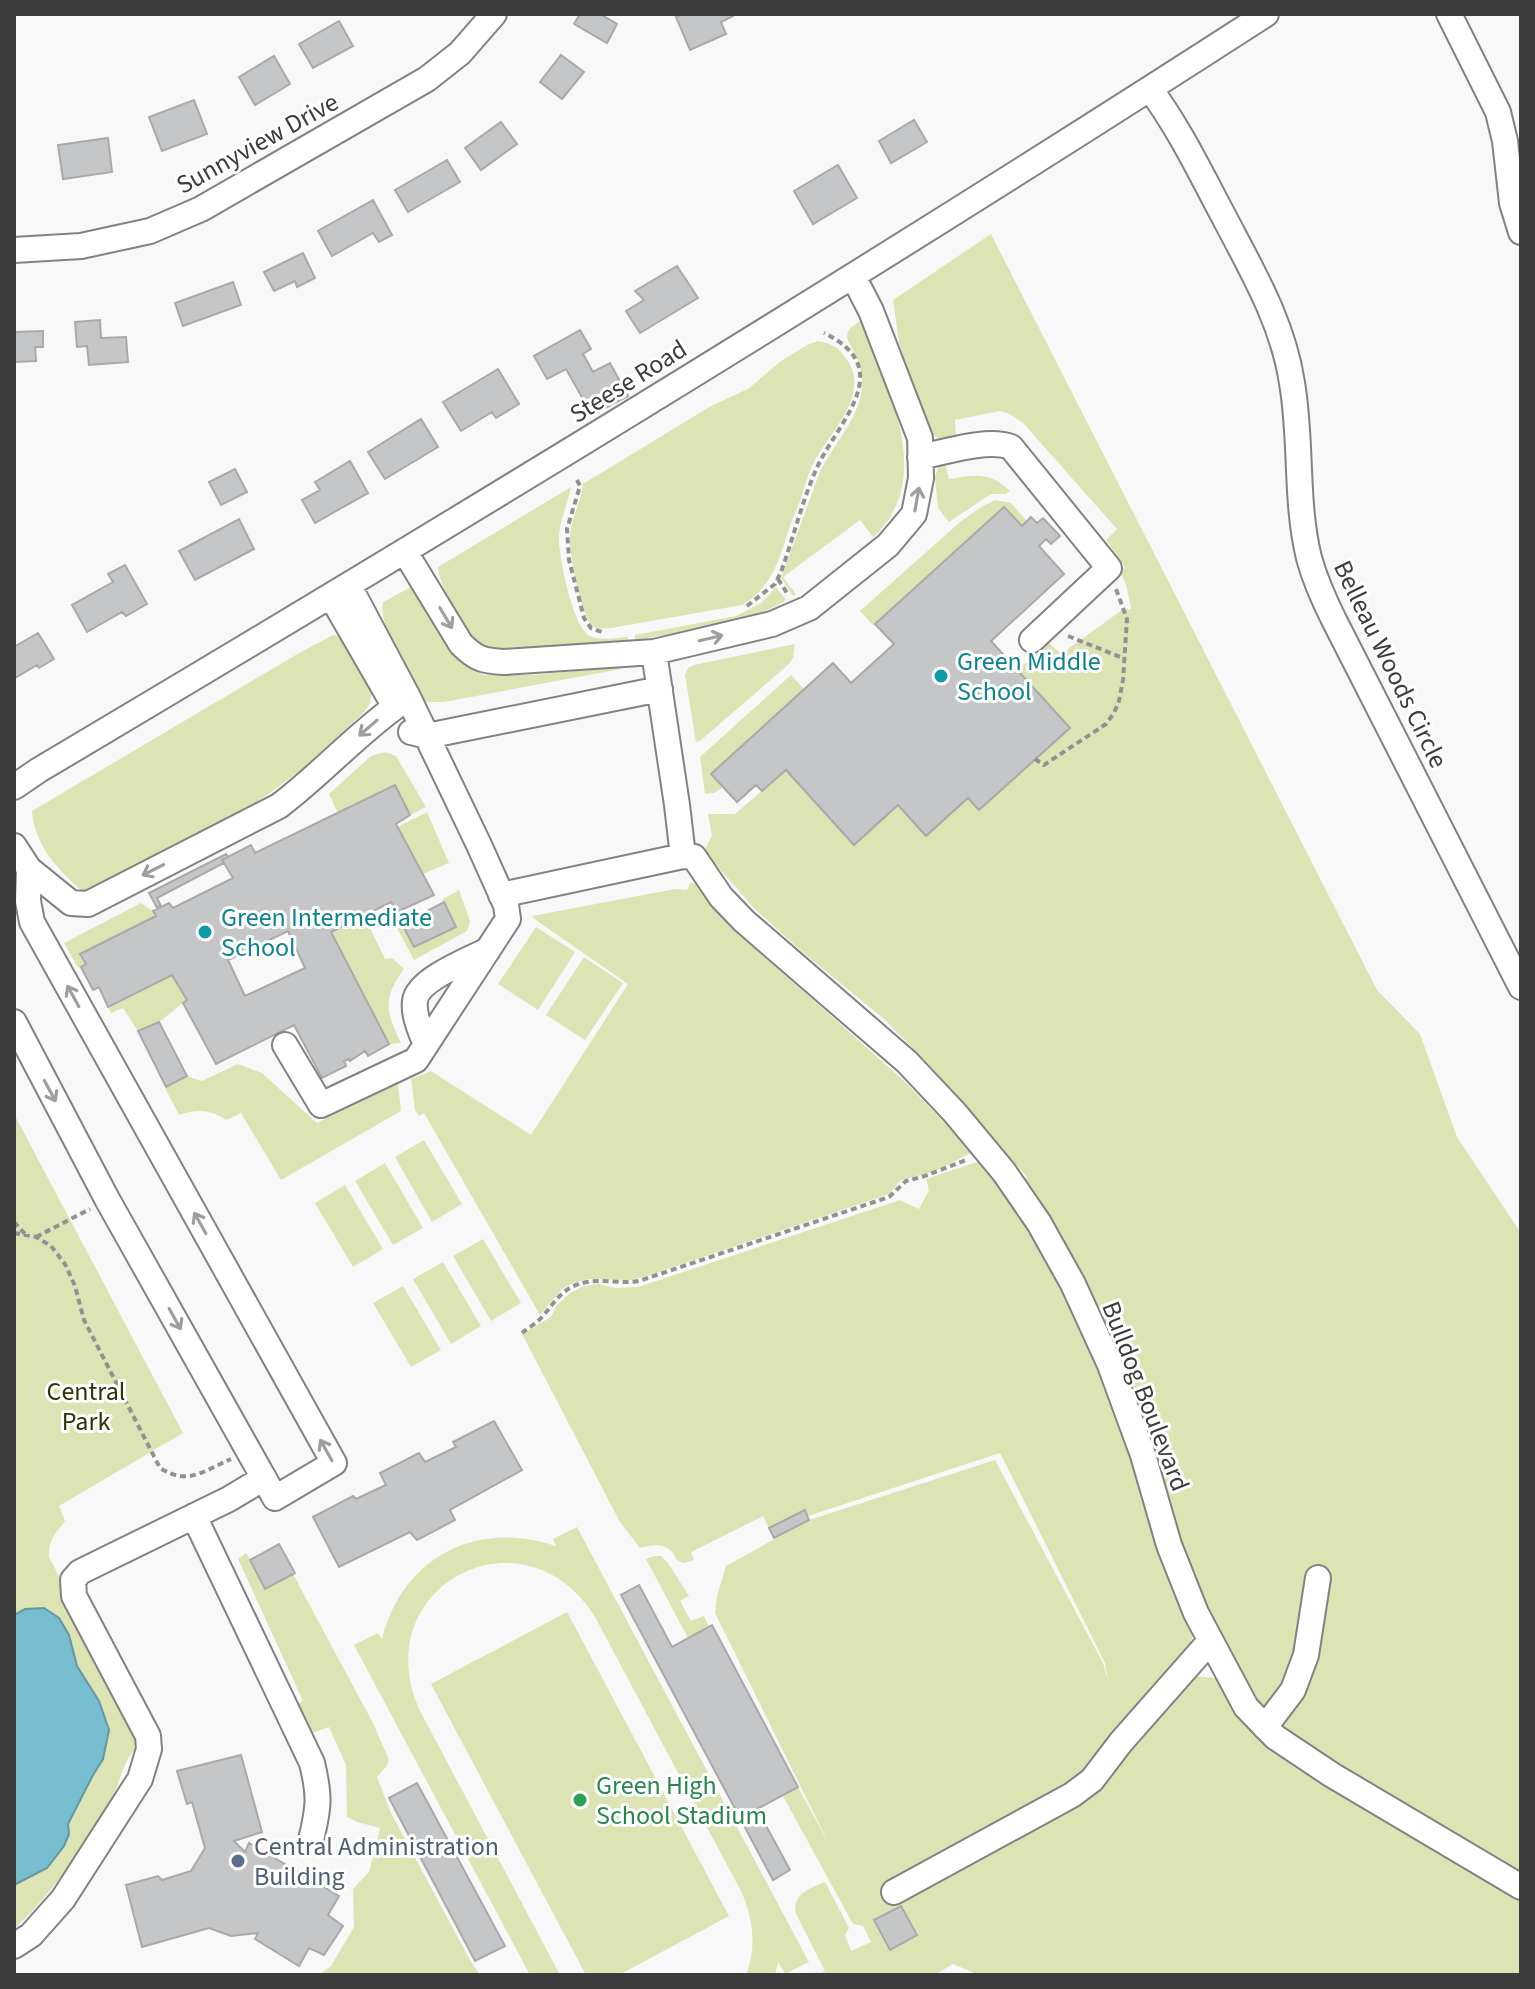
<svg xmlns="http://www.w3.org/2000/svg" width="1535" height="1989" viewBox="0 0 1535 1989" font-family="'Source Sans 3',sans-serif">
  <style>
    .green { fill: #dde4b3; fill-rule: evenodd }
    .water { fill: #76bed0; stroke: #6597a4; stroke-width: 2 }
    .building { fill: #c5c6c7; stroke: #a9a9aa; stroke-width: 2; fill-rule: evenodd }
    .lines { fill: none; stroke-linecap: round; stroke-linejoin: round }
    .minor-casing { stroke: #828283; stroke-width: 28 }
    .path { stroke: #919192; stroke-width: 4; stroke-dasharray: 6 4; stroke-linecap: butt }
    .minor { stroke: #fff; stroke-width: 24 }
    .oneway { stroke: #9e9e9e }
    .culture-dot { fill: #0f9aa8; stroke: #fff; stroke-width: 3 }
    .leisure-dot { fill: #2e9e5b; stroke: #fff; stroke-width: 3 }
    .service-dot { fill: #5c6f8a; stroke: #fff; stroke-width: 3 }
    .labels { text-anchor: middle; stroke-width: 6; stroke-linejoin: round; paint-order: stroke }
    .street-label { font-size: 26px; fill: #3c3c3d; stroke: #fff }
    .culture-label { font-size: 26px; fill: #0d838f; stroke: #fff; text-anchor: start }
    .park-label { font-size: 26px; fill: #2f3306; stroke: #fff }
    .leisure-label { font-size: 26px; fill: #27864d; stroke: #fff; text-anchor: start }
    .service-label { font-size: 26px; fill: #4e5e75; stroke: #fff; text-anchor: start }
  </style>
  <rect width="100%" height="100%" fill="#f8f8f9"/>
  <path class="green" d="M991,234L1377,990L1420,1034L1457,1137L1521,1233V1975H979L953,1964L934,1975H811L817,1972L819,1974L825,1971L796,1914C791,1895 810,1888 825,1882L849,1928L845,1935L851,1951L871,1942L863,1926L853,1924L783,1796L798,1787L829,1844L715,1613L717,1596L726,1566L809,1520L995,1460L1103,1663L1108,1680L1105,1663L1000,1453L808,1516L804,1510L769,1528L763,1516L691,1552L694,1560L683,1563C672,1557 679,1562 673,1553C664,1542 652,1545 640,1548L620,1522L522,1334L551,1317L556,1306L570,1293L584,1286L599,1284L616,1288L638,1287L900,1200L919,1209L929,1190L926,1179L980,1161L1002,1191L1027,1177L930,1066L884,1019L799,949L754,908L704,851L712,836L708,814H735L786,770L854,844L898,805L926,835L968,798L980,810L1070,728L1017,670L1049,643L1061,654L1122,610L1131,609L1127,588L1121,572L1125,567L1106,540L1117,529L1023,423L1010,414L1000,411L955,420L956,438C942,440 932,439 926,425L899,343L893,300ZM1193,1634L1216,1678L1193,1676L1069,1802L1085,1778L1187,1655ZM901,1906L917,1935L890,1950L874,1920Z
    M860,321C870,333 875,352 880,367C902,421 924,491 873,537L860,520L783,577L796,594L793,596L781,578L819,474C832,445 860,419 862,386C863,376 860,365 856,356C848,339 839,334 860,321Z
    M818,341C832,343 840,349 848,361C871,398 826,435 812,466C807,477 804,489 800,501C797,510 792,519 789,529C778,562 773,586 742,605L611,628C605,628 598,630 593,626C582,619 569,554 570,540C570,520 581,503 583,484L711,406L748,389L781,361L809,344Z
    M945,463L949,479C976,475 989,471 1010,491L1005,494H991L949,522L938,508L935,477L938,468Z
    M571,487C568,503 560,519 559,536C558,555 573,628 590,636C601,641 616,638 628,637V641L581,648L491,650C485,648 479,646 474,641C463,629 438,582 438,567Z
    M995,500L1011,503L1027,521L1022,526L1004,507L875,624L873,625L860,611L960,522L981,507Z
    M413,586L420,592L458,659L466,667L484,675H532L621,667V669L444,702H420C415,688 410,674 404,661C396,641 379,624 383,602Z
    M776,587L786,600C750,624 678,633 635,640V635L736,616L761,603Z
    M333,635L343,637L372,691L370,703L365,711L308,765L253,805L83,892C58,869 35,847 32,811L294,656Z
    M795,644L793,658L789,664L700,741L696,742L685,675L688,668L694,665Z
    M791,675L804,689L712,773L724,787L714,793L705,794L700,757Z
    M385,752L396,756L426,807L410,815L395,785L338,813L329,794L371,756Z
    M427,812L449,863L423,874L398,827Z
    M691,882L700,886L762,954L905,1082L973,1152L933,1172L901,1180L889,1194L647,1276L631,1280L590,1279L575,1282L562,1289L540,1315L424,1113L419,1116L415,1110L411,1079L431,1071L531,1135L628,984L537,921L532,916L675,889L687,890Z
    M459,890L469,918L470,922L467,931L414,960L397,928L403,925L414,947L456,927L444,902L442,903L443,899Z
    M141,903L153,911L156,916L80,954L86,964L78,968L64,943Z
    M364,916L385,959L392,958L404,969C382,999 386,1011 401,1043L389,1044L331,932Z
    M536,927L575,952L538,1010L498,984Z
    M584,957L623,983L585,1040L546,1015Z
    M172,975L187,1000L159,1022L138,1031L123,1008L111,1013L108,1007Z
    M238,1064L262,1073L317,1123L398,1084L401,1111L281,1180L241,1113L226,1120C211,1109 195,1109 179,1115L165,1088L187,1076L202,1081Z
    M14,1114L183,1433L59,1506L65,1521C55,1535 49,1537 49,1557L141,1732C138,1752 136,1745 128,1759C122,1770 119,1783 114,1794C87,1843 55,1891 14,1929Z
    M424,1140L462,1204L432,1222L395,1157Z
    M385,1163L423,1228L393,1245L355,1181Z
    M345,1185L383,1249L353,1267L315,1203Z
    M483,1239L521,1303L491,1321L453,1256Z
    M443,1262L481,1326L451,1344L413,1279Z
    M403,1286L441,1350L411,1367L373,1303Z
    M577,1527L809,1962L785,1974L778,1962L775,1975H746C757,1947 753,1920 742,1893L594,1615C522,1504 366,1587 419,1709L560,1975H530L354,1645L378,1633L382,1639C403,1557 476,1519 556,1546L553,1539Z
    M246,1553L266,1589L293,1574L374,1725L389,1760L386,1767L377,1777L391,1813L470,1960L480,1975H319L331,1966L354,1927L353,1889L369,1872L380,1828L357,1822L347,1817L346,1765L329,1727L310,1734L296,1705L303,1701L238,1559Z
    M654,1556H661L668,1563L689,1596L680,1601L691,1621L704,1616L709,1626L688,1638L646,1559Z
    M567,1612L729,1916L619,1975H586L431,1684Z"/>
  <path class="water" d="M44,1608L59,1618L69,1635L77,1666L99,1701L109,1730L103,1759L93,1775L68,1824L69,1834L64,1846L47,1868L14,1885V1615L25,1609Z"/>
  <path class="building" d="M580,14H600L617,24L607,43L574,24Z
    M684,14H732L733,16L721,22L726,34L690,50L676,17Z
    M339,21L353,46L313,68L299,44Z
    M561,55L584,72L562,99L540,82Z
    M274,56L290,84L255,105L239,77Z
    M194,100L207,134L162,151L149,117Z
    M914,120L927,142L891,163L879,141Z
    M501,122L517,144L481,170L465,148Z
    M108,138L112,172L63,179L58,145Z
    M447,160L460,182L408,212L395,190Z
    M838,165L857,198L813,224L794,191Z
    M373,200L392,235L379,242L373,233L332,256L318,231Z
    M303,253L315,278L297,287L295,281L274,291L264,272Z
    M677,266L698,298L640,333L626,311L644,300L635,291Z
    M233,282L241,305L183,326L175,303Z
    M100,320L101,338L126,337L128,362L89,365L87,346L77,347L75,322Z
    M580,330L591,349L583,354L593,372L610,363L628,396L592,415L566,369L547,379L534,356Z
    M43,331V347H35L36,361L14,362V332Z
    M498,369L519,404L496,418L492,412L461,431L443,402Z
    M421,419L438,447L385,479L368,452Z
    M350,461L368,493L315,523L302,500L320,490L315,482Z
    M235,469L247,492L221,505L209,482Z
    M1004,507L1022,526L1031,517L1037,523L1043,518L1060,536L1051,544L1046,539L1039,546L1064,574L991,641L1070,728L979,810L968,798L926,836L898,805L854,845L786,770L762,791L756,785L737,802L711,774L833,663L851,683L894,644L875,624Z
    M239,519L254,549L195,580L179,551Z
    M125,565L147,604L126,616L122,612L87,632L72,605L113,582L108,574Z
    M38,633L54,659L39,668L37,665L15,678L14,647Z
    M395,785L410,815L396,824L434,895L397,912L391,902L331,932L389,1044L368,1056L365,1051L350,1061L349,1059L344,1061L346,1066L322,1078L294,1025L216,1064L183,1003L187,1000L172,975L108,1007L99,987L93,990L81,967L86,964L80,954L156,916L153,911L169,903L173,908L233,878L222,860L251,845L255,853ZM288,931L305,968L245,996L228,960Z
    M226,854L228,857L222,860L224,863L157,898L161,906L157,908L149,893Z
    M444,902L456,927L414,947L402,924Z
    M159,1022L187,1076L166,1087L138,1031Z
    M494,1421L522,1470L450,1510L455,1520L417,1540L410,1532L339,1567L313,1517L353,1496L356,1499L386,1485L380,1473L419,1453L425,1462L456,1447L453,1442Z
    M805,1510L809,1520L774,1538L769,1528Z
    M279,1544L295,1573L265,1589L250,1560Z
    M639,1585L672,1647L712,1625L798,1787L757,1809L790,1870L773,1880L621,1595Z
    M241,1755L262,1832L234,1841L245,1852L249,1843L339,1896L328,1915L343,1926L324,1955L309,1948L299,1966L255,1939L258,1933L231,1936L209,1928L142,1947L126,1885L158,1876L162,1880L191,1871L205,1848L192,1802L187,1804L177,1771Z
    M417,1783L505,1946L475,1961L389,1798Z
    M901,1906L917,1935L890,1950L874,1920Z"/>
  <g class="lines">
    <g class="minor-casing">
      <path id="minor" d="M1449,14L1498,112L1505,141L1512,203L1521,232
        M1150,89C1179,128 1200,172 1223,215C1251,269 1283,322 1292,383C1302,440 1295,501 1309,558C1315,580 1324,600 1334,620L1521,987
        M14,250L81,246L150,231L201,209L427,79L460,53L494,14
        M920,457C946,452 987,438 1011,447L1109,568L1032,640
        M405,552L461,644C476,659 483,661 504,662L654,652L772,624L809,608L888,545L914,514L921,478L920,438L871,311L853,276
        M654,652L677,805L683,856L694,857L721,897L744,921L907,1062L955,1113L1004,1172L1039,1223L1073,1284L1110,1365L1143,1455L1169,1545L1196,1613L1246,1707L1275,1737L1332,1775L1521,1887
        M411,732L427,736L660,689
        M14,787L39,770C452,525 863,274 1266,14
        M14,846L29,869L71,903L88,904L279,806C320,775 354,737 395,707L331,596
        M501,895L683,856
        M14,1022L107,1199L275,1498L334,1463L32,922L28,901L29,869
        M285,1045L321,1105L416,1060L508,919L506,905L479,845L409,699L349,586
        M426,1045C421,1032 413,1015 415,1001C417,980 470,959 488,950
        M194,1516L312,1763C320,1796 319,1807 311,1840
        M1265,1727L1293,1690L1306,1655L1318,1578
        M894,1892L1072,1795L1092,1780L1121,1742L1210,1641
        M14,1946L31,1935L63,1899L140,1779L149,1749L148,1736L74,1596L73,1580L80,1572L229,1499L264,1478"/>
    </g>
    <path class="path" d="M577,480L580,486L567,529L569,560L584,618L591,628L602,632
      M778,579L787,593
      M747,606L775,584L781,572C793,539 801,505 815,472C834,425 901,370 824,333
      M1068,636L1125,659
      M1035,759L1044,765L1106,724L1114,713L1119,701L1123,680L1127,619L1116,589
      M14,1222L26,1235
      M14,1233L36,1237L51,1246L65,1264L75,1286L84,1320L160,1468C188,1486 203,1471 231,1459
      M36,1237L90,1209
      M522,1333C528,1328 537,1323 542,1317C556,1301 563,1286 587,1282C605,1279 622,1284 639,1281L889,1197L906,1181L925,1176L966,1160"/>
    <use href="#minor" class="minor"/>
  </g>
  <defs><path id="oneway-shaft" d="M-6 0H5M1.5-3L5.5 0L1.5 3" fill="none" stroke-width="1.6" stroke-linecap="round" stroke-linejoin="round" transform="scale(2)"/></defs>
  <g class="oneway">
    <use href="#oneway-shaft" transform="translate(917 499) rotate(-80)"/>
    <use href="#oneway-shaft" transform="translate(446 618) rotate(59)"/>
    <use href="#oneway-shaft" transform="translate(711 638) rotate(-13)"/>
    <use href="#oneway-shaft" transform="translate(368 728) rotate(139)"/>
    <use href="#oneway-shaft" transform="translate(153 870) rotate(153)"/>
    <use href="#oneway-shaft" transform="translate(73 996) rotate(-119)"/>
    <use href="#oneway-shaft" transform="translate(50 1091) rotate(62)"/>
    <use href="#oneway-shaft" transform="translate(200 1223) rotate(-119)"/>
    <use href="#oneway-shaft" transform="translate(175 1319) rotate(61)"/>
    <use href="#oneway-shaft" transform="translate(326 1450) rotate(-119)"/>
  </g>
  <g class="culture-dot">
    <circle cx="941" cy="676" r="8"/>
    <circle cx="205" cy="932" r="8"/>
  </g>
  <circle class="leisure-dot" cx="580" cy="1800" r="8"/>
  <circle class="service-dot" cx="238" cy="1861" r="8"/>
  <g class="labels">
    <g class="street-label">
      <text transform="translate(257 143) rotate(-29)" y="9">Sunnyview Drive</text>
      <text transform="translate(628 381) rotate(-32)" y="9">Steese Road</text>
      <text transform="translate(1391 664) rotate(64)" y="9">Belleau Woods Circle</text>
      <text transform="translate(1146 1396) rotate(69)" y="9">Bulldog Boulevard</text>
    </g>
    <g class="culture-label">
      <text x="957" y="670">Green Middle<tspan x="957" dy="30">School</tspan></text>
      <text x="221" y="926">Green Intermediate<tspan x="221" dy="30">School</tspan></text>
    </g>
    <g class="park-label">
      <text x="86" y="1400">Central<tspan x="86" dy="30">Park</tspan></text>
    </g>
    <g class="leisure-label">
      <text x="596" y="1794">Green High<tspan x="596" dy="30">School Stadium</tspan></text>
    </g>
    <g class="service-label">
      <text x="254" y="1855">Central Administration<tspan x="254" dy="30">Building</tspan></text>
    </g>
  </g>
  <rect width="1535" height="1989" fill="none" stroke="#3c3c3d" stroke-width="32"/>
</svg>
